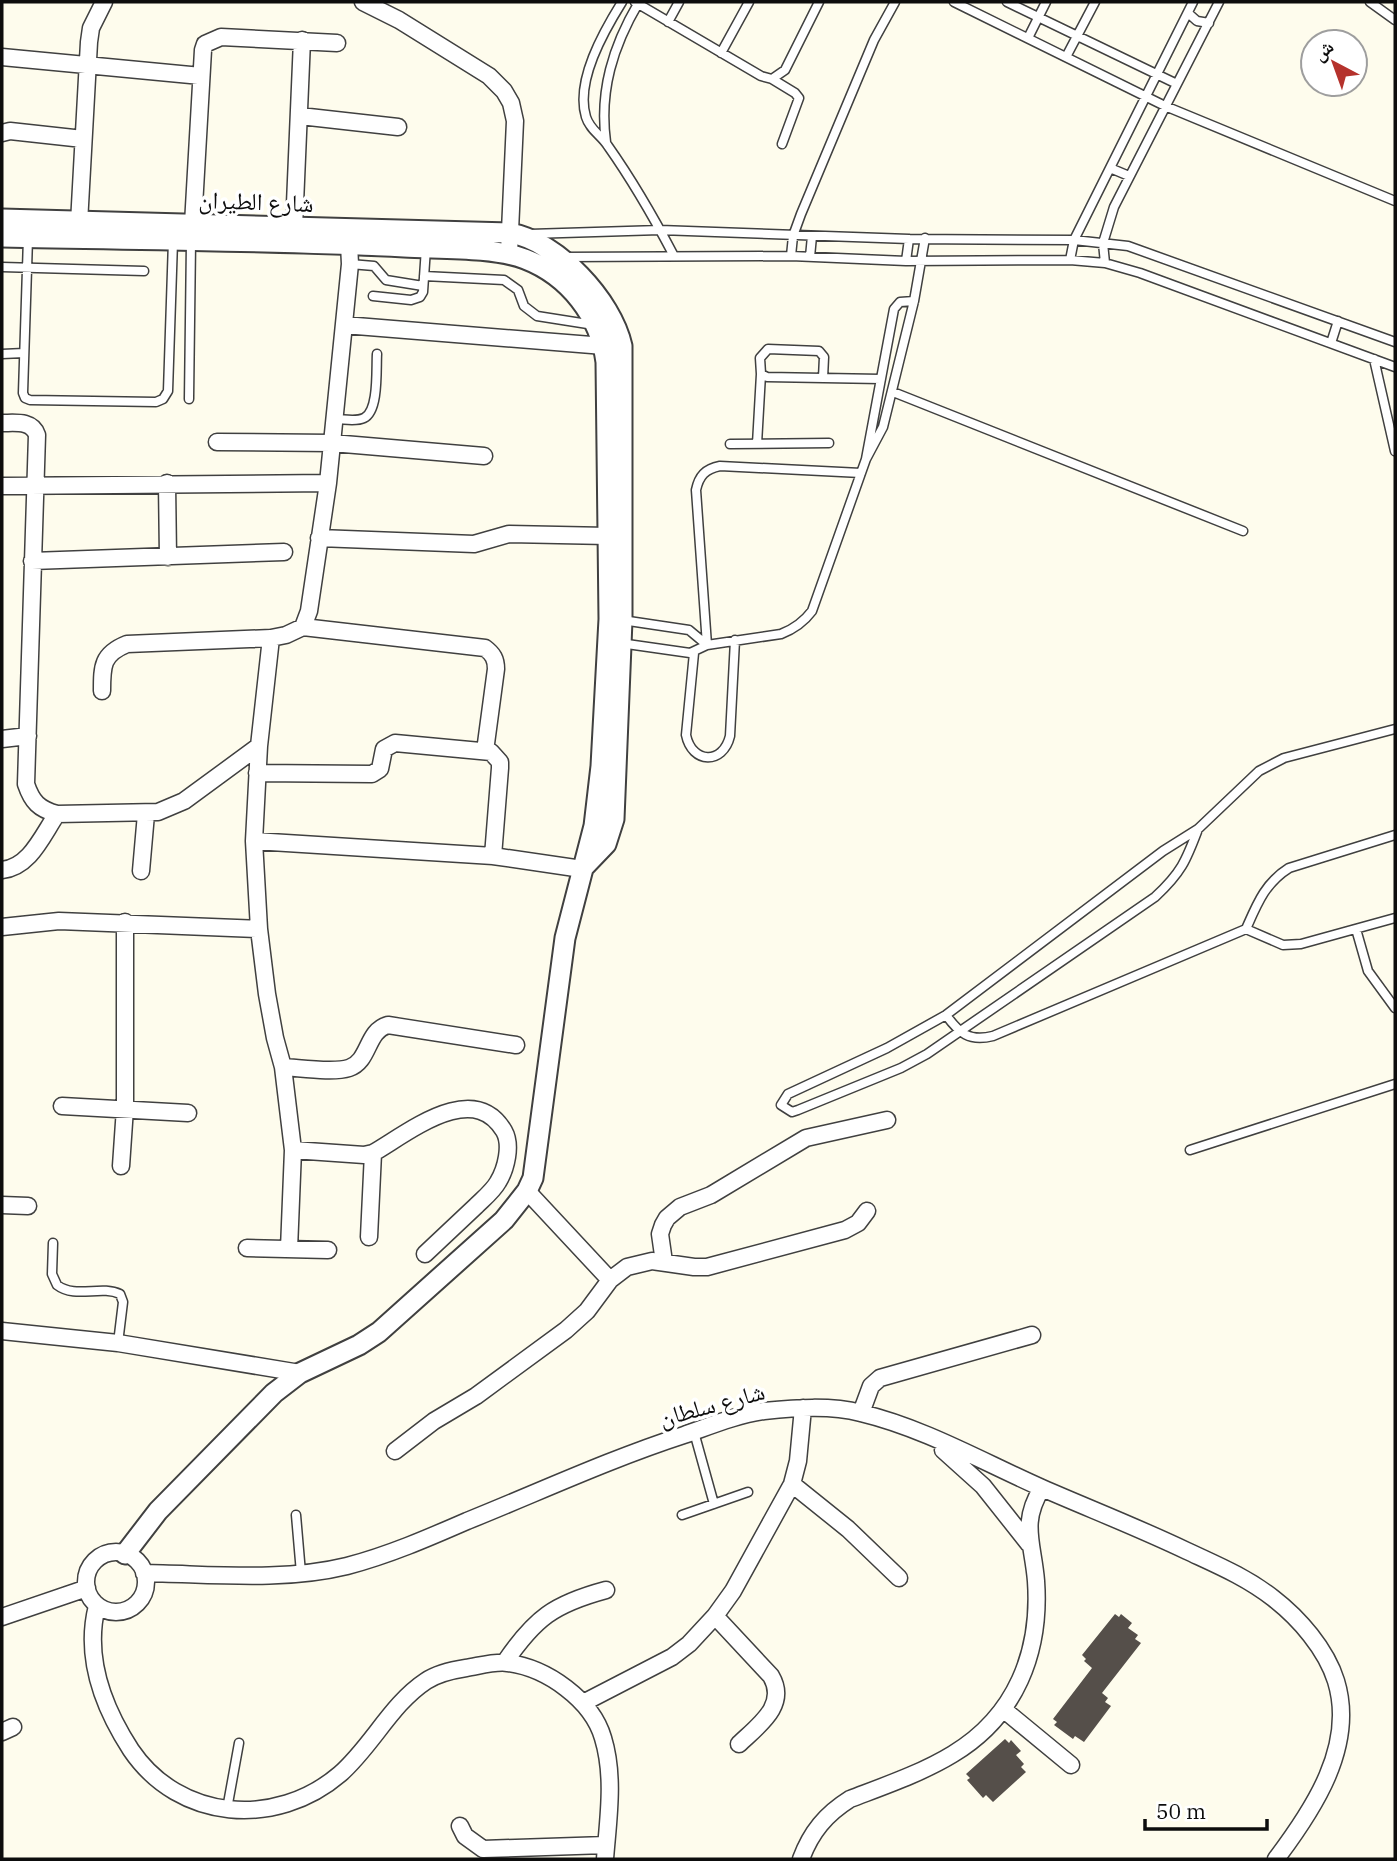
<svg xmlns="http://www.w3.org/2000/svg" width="1397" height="1861" viewBox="0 0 1397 1861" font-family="'IBM Plex Serif','Noto Naskh Arabic',serif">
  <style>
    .building { fill: #554f4a }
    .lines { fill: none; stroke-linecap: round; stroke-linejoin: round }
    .service-casing { stroke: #404040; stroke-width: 11 }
    .minor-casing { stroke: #404040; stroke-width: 19 }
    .tertiary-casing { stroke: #404040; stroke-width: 23 }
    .service { stroke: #fff; stroke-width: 8 }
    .minor { stroke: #fff; stroke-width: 16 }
    .tertiary { stroke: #fff; stroke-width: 19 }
    .labels { text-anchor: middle; stroke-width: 7; stroke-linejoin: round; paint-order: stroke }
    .street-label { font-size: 24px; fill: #0d0d0d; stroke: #fff }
  </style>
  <rect width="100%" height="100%" fill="#fefced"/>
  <path class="building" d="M1115,1614L1119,1617L1121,1614L1132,1623L1128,1628L1138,1635L1135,1639L1141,1643L1102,1693L1108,1698L1105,1702L1111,1706L1084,1742L1075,1736L1073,1739L1054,1725L1057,1722L1053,1719L1092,1668L1084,1661L1086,1659L1082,1655Z
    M1005,1739L1009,1743L1011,1740L1021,1751L1016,1755L1024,1764L1021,1767L1026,1772L993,1802L986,1795L983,1798L967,1780L970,1778L966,1774Z"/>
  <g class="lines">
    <g class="service-casing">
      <path id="service" d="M622,2C604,31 575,81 586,117C590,130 601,135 608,146C632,180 654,218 674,256
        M635,2L761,76L772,79L785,70L819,2
        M954,2L1165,106L1395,201
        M1007,2L1177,84
        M1370,2L1395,20
        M1188,13L1197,21L1209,23
        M668,22L679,2
        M1028,38L1046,2
        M721,53L749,2
        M1066,57L1095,2
        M772,79L795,93L799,98L782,144
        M606,142C599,91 613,46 639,2
        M1110,168L1129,176
        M530,234L660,230L909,239L1074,240L1128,246L1395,342
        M28,238L23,393L25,398L30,400L156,402L163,399L168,391L173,241
        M791,256L793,236L801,214L874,40L895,2
        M563,257L791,256L906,261L1070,260L1105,263L1140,273L1395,367
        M810,257L812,236
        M1070,260L1074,240L1193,2
        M906,261L909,239
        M1105,263L1103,243L1114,207L1219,2
        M350,264L374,266L386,280L423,286
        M2,267L144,271
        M424,276L504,280L518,290L524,306L537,316L594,325
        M373,296L411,300L420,297L423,292L426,248
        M1331,343L1338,321
        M2,354L24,353
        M1374,359L1395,451
        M823,378L824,357L819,351L768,349L760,358L761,374L767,377L881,379
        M893,392L1243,531
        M189,399L191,242
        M336,419C344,419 356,422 364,418C379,411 376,369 377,354
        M730,444L829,443
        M757,444L761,374
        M866,459L894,309L900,302L914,301
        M622,620L689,630L707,645
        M620,643L690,653L707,645L781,634C794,629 803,623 812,611L866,459L883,427L914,301L925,238
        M707,645L696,490C699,476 705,469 720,466L861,473
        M694,653L686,735C692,764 723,765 730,736L735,640
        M1198,829C1186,861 1181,873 1155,897L927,1054L901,1068L798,1110L792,1112L781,1105L788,1094L887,1048L946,1015L1163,851L1198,829L1259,771L1284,758L1395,729
        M1246,929L1283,945L1301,944L1395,918
        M1356,929L1368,971L1395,1008
        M946,1015C959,1033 969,1042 993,1036L1246,929C1257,904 1265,883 1289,868L1395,835
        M1190,1150L1395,1084
        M53,1243L52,1274L57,1285C75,1299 101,1285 120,1294L123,1302L118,1343
        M694,1432L714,1504
        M296,1515L301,1573
        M682,1515L748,1492
        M227,1809L239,1743"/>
    </g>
    <g class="minor-casing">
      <path id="minor" d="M363,2L399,20L489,76L504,91L511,103L515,121L509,253
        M2,57L201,76
        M300,116L398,127
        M2,133L10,131L83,139
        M79,223L89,42L91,28L104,2
        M193,224L203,50L205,44L221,37L337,43
        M294,227L302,40
        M344,325L604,346
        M2,423C15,423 32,420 37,435L26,784C32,802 39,809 57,814L158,812L184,801L259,746
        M217,442L332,443L484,456
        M167,483L168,557
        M2,486L328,483
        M319,538L474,544L509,534L608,536
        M32,561L284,552
        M303,627L485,648C493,654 496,659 496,669L485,751
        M271,638L259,746L254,841L259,929L267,994L275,1038L283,1067L293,1150L289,1249
        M102,691C102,666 102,654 127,644L271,638L286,635L303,627L309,611L328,483L350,264L349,244
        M2,739L28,736
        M257,773L372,774L380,769L384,749L395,743L491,752L500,762V768L493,856
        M254,841L493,856L582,869
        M2,870C30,867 42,836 57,814
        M141,871L146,814
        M2,927L59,921L259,929
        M283,1067C301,1068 333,1073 349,1068C370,1061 366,1031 388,1025L516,1045
        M62,1106L188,1113
        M293,1150L364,1155L373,1153C408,1133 473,1079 504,1131C512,1145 506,1169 498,1182C493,1191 483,1199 476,1206C459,1222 442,1238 425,1254
        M121,1166L125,1108V922
        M527,1191L610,1280
        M2,1205L28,1206
        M369,1237L373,1153
        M247,1248L328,1250
        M664,1262L660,1234L663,1225L667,1218L680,1207L711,1195L806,1138L887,1120
        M2,1331L118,1343L300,1373
        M861,1413L871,1386L880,1378L1032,1335
        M943,1450L983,1486L1029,1544
        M395,1451L434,1421L476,1396L566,1330L587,1311L610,1280L627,1267L652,1261L694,1267H707L845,1230L858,1223L867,1211
        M792,1484L848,1529L899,1578
        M86 1582a30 30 0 1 1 60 0a30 30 0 1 1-60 0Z
        M144,1573C211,1574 282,1582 347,1566C389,1555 428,1538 467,1521C539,1492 610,1459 684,1435C710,1426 736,1415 764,1411C795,1408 830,1405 861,1413C924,1428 983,1462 1042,1488C1090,1509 1139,1528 1187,1551C1217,1565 1246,1577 1273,1598C1299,1618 1326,1649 1336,1681C1356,1746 1313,1810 1276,1859
        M97,1606C84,1657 103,1707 131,1750C179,1821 276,1829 340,1774C372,1746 391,1704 426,1681C438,1673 453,1670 466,1668C479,1666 495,1661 508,1663C547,1668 592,1700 603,1738C615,1777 608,1820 605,1859
        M715,1616L771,1676C788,1705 759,1725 739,1744
        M2,1617L87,1588
        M505,1662C535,1618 554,1604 606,1590
        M583,1703L672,1657L689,1644L715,1616L733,1591L792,1484L798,1461L803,1408
        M1003,1709L1071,1765
        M2,1732L13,1727
        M460,1826L465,1836L483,1849L606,1845
        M801,1859C811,1832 826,1814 850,1799C884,1786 922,1773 953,1754C1016,1716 1041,1652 1036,1581C1033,1543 1020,1523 1042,1488"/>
    </g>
    <g class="tertiary-casing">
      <path id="tertiary" d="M2,219L510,233C557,241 612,300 622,346V620L614,819L606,844L583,868
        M2,237C136,240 271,240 404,247C439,249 494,247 525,259C569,276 600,316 606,362L609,619L601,766L594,826L565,938L533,1178L527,1191L504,1220L379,1332L359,1345L300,1373L274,1393L158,1511L125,1554"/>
    </g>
    <use href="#service" class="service"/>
    <use href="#minor" class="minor"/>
    <use href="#tertiary" class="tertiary"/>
  </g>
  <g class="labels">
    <g class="street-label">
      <text transform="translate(256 202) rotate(2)" y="8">شارع الطيران</text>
      <text transform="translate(712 1405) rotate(-15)" y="8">شارع سلطان</text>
    </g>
  </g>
  <rect width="1397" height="1861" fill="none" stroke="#0d0d0d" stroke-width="7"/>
  <g transform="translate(1334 63) rotate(319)"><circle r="33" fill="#ffffff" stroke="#9e9e9e" stroke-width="2"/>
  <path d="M0-5L12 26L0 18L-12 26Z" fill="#b5322c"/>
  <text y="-10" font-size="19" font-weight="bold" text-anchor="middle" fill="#0d0d0d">ش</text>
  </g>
  <path d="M1145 1819v10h122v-10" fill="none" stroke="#0d0d0d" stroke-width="3.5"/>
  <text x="1156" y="1819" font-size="21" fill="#0d0d0d" stroke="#ffffff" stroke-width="5" paint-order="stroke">50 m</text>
</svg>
